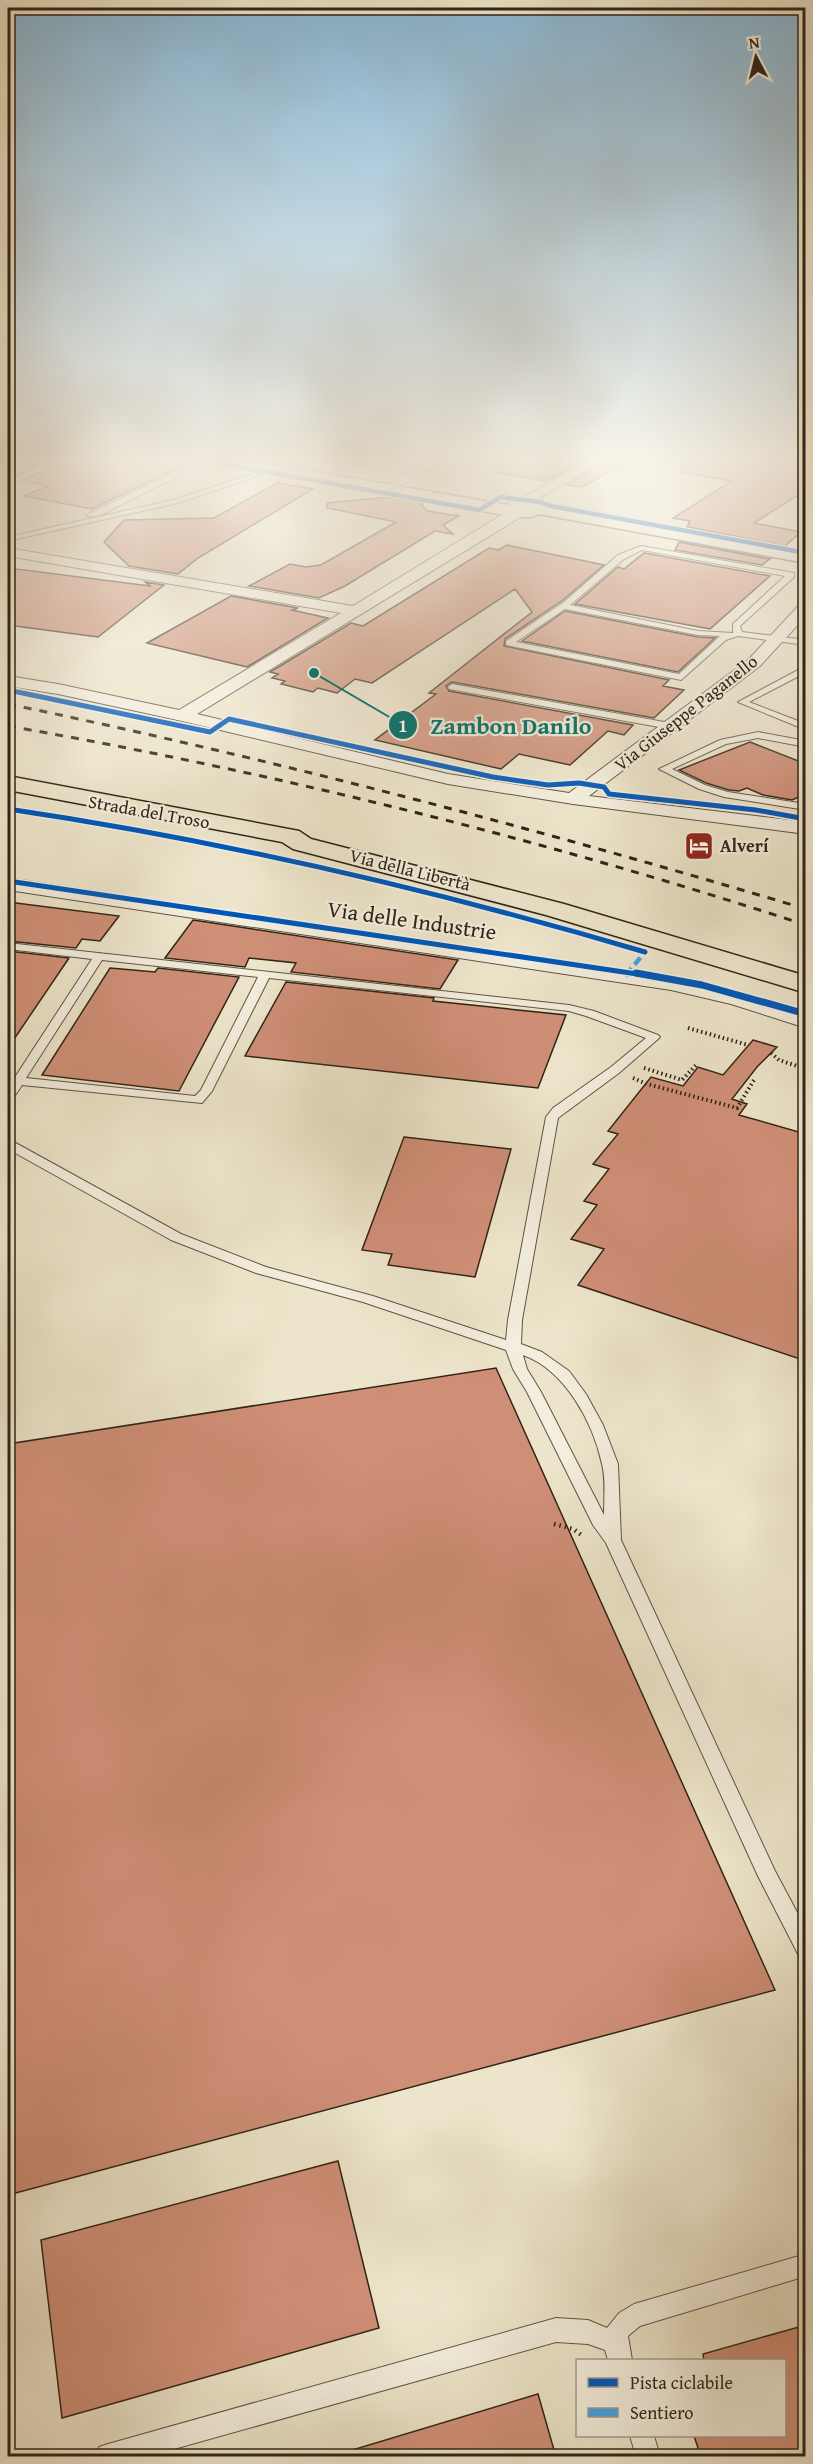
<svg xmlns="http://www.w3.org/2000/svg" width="813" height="2464" viewBox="0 0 813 2464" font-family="'Gentium Book Plus',serif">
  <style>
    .building { fill: #cf8f77; stroke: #2f2416; stroke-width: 1.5 }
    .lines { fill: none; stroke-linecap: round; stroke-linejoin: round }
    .service-casing { stroke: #5e5443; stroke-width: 2 }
    .minor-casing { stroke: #5e5443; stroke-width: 2 }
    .tertiary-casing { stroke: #5e5443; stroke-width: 3 }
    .trunk-casing { stroke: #2f2416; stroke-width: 3 }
    .path-far1 { stroke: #2f2416; stroke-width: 4; stroke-dasharray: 1.5 3; stroke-linecap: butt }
    .path { stroke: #2f2416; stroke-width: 4.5; stroke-dasharray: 1.5 4; stroke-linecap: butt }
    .service { fill: #f3eedd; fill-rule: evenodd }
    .minor { fill: #f3eedd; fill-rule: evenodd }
    .tertiary { fill: #f3eedd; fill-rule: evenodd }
    .trunk { fill: #ede5cb; fill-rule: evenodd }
    .rail { stroke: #2f2416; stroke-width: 3; stroke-dasharray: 8 8; stroke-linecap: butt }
    .quiet-far1 { stroke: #3ea2ea; stroke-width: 4.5; stroke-dasharray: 9 4.5; stroke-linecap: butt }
    .quiet { stroke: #3ea2ea; stroke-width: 6; stroke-dasharray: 11 6; stroke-linecap: butt }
    .cycleway-far2-casing { stroke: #f3eedd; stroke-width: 7 }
    .cycleway-far1-casing { stroke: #f3eedd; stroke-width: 8 }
    .cycleway-casing { stroke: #f3eedd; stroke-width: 10 }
    .cycleway-far2 { stroke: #0057b8; stroke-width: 4.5 }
    .cycleway-far1 { stroke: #0057b8; stroke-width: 5 }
    .cycleway { stroke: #0057b8; stroke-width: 7 }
    .labels { text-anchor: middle; stroke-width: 4.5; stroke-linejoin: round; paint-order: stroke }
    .far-street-label { font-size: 18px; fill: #2f2416; stroke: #f3eedd }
    .far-poi-label { font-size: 18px; font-weight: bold; fill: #2f2416; stroke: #f3eedd; text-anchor: start }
    .street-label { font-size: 22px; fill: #2f2416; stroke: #f3eedd }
    .leader { fill: none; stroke: #0f766e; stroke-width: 2 }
    .callout-dot { fill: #0f766e; stroke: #f3eedd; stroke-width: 2 }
    .mark-label { font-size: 18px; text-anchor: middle; font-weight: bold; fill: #fff }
    .callout-label { font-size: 24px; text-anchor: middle; font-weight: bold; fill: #0f766e; stroke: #f3eedd; stroke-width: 4.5; stroke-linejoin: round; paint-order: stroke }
  </style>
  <rect width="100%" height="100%" fill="#ede5cb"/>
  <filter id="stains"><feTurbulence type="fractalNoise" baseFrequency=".00333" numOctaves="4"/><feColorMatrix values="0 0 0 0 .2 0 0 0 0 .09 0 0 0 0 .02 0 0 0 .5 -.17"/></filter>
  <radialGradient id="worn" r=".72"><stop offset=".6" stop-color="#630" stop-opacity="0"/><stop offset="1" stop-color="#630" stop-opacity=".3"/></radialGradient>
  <path class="building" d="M8,461H49L10,478H8Z
    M64,461H192L92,509L24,496L48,486L24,481Z
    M494,461H583L547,481L493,472Z
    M604,461H629L582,487L567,485Z
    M681,461H806V490L754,523L801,532L785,546L687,527L690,521L673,518L732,481L680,472Z
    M277,483L313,489L198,558L178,574L129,566L104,542L124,520L214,518Z
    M390,497L419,502L427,511L459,516L443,525L453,534L435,531L345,586L319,598L249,586L290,564L306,567L321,565L396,522L327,508V503Z
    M679,542L770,559L762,565L675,550Z
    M507,545L604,565L563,600L505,639L504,646L669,680L663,686L684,690L654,718L452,682L446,686L449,691L633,725L624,735L608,731L570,765L519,754L501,769L375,740L436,694L429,693L532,612L515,589L372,683L355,679L337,693L318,688L313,692L281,684L285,681L272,678L278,674L270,672L351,623L363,626L489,548L498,550Z
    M644,553H645L770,576L710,629L575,604L618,567L624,569Z
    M8,568L150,586L145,582L164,585L98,637L8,625Z
    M231,596L298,608L292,610L328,618L247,667L147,643Z
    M565,611L698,637L715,638L678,672L522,641Z
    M750,742L806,764V794L792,800L763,795L747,788L739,791L729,790L706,783L679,770Z
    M8,902L119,916L100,941L82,939L76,948L8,941Z
    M193,920L458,960L440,989L291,972L296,963L249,958L245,967L165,958Z
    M8,951L69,958L8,1048Z
    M110,968L155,972L158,968L239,977L179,1091L42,1075Z
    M286,982L434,998L433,1001L566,1015L538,1088L245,1056Z
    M753,1040L777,1047L757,1067L732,1099L747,1104L739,1115L806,1134V1361L578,1285L604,1249L571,1239L597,1205L584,1201L609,1169L593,1164L618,1134L608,1131L651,1077L683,1086L698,1067L723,1075Z
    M404,1137L511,1149L475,1277L388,1265L392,1254L362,1250Z
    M496,1368L775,1990L8,2195V1444Z
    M338,2161L379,2328L62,2418L41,2240Z
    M806,2325V2457H701L694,2436H784V2361H704L703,2354Z
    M538,2394L556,2457H350L349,2451Z"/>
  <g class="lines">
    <g class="service-casing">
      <path id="service" d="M54,461H62L8,486V482Z
        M199,461H207L101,515L90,517L86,515Z
        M274,467L276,470L178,503L8,541V537L173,500Z
        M641,546L794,573V577L740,626L742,632L806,640V645L738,636L726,640L681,680L506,645V641L564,602L618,555ZM642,550L785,576L733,624V633L698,631L570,605L624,559ZM565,609L698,635L720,636L679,674L516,642Z
        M800,669L806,671V676L801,675L749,702L806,724V730L738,702Z
        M452,684L670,723L675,726L670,729L449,689L448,687Z
        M758,732L806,741V747L758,738L726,744L672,769L705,785L728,792L806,804V810L724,797L699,789L659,769L720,740Z
        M8,943L569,1005L594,1011L658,1035L660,1037L658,1039L619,1073L558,1118L522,1320L521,1344L542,1352L569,1371L586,1394L603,1425L618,1464L621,1540L775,1871L806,1929V1959L799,1956L758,1876L606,1543L593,1525L527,1392L513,1369L506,1350L363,1302L256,1273L171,1240L8,1149V1140L12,1141L181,1234L266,1267L373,1296L506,1340L508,1320L546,1117L553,1108L611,1067L646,1038L586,1016L569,1011L269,978L212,1091L202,1103L22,1085L12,1100L8,1101V1088L92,959L8,949ZM102,960L258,977L201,1090L195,1096L26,1078ZM523,1355C565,1370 593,1422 602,1464C606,1480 604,1498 604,1515L541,1392L527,1369Z
        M806,2254V2276L640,2326L628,2336L632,2360H608L605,2350L588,2344L556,2342L149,2456H96L99,2447L108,2444L556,2318L588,2320L607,2328L619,2313L634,2304Z
        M630,2436H654L660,2456H636Z"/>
    </g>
    <g class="minor-casing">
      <path id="minor" d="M426,461H441L402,485L397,486L390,482Z
        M587,461H602L524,507H514L512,504Z
        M513,508L520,512L519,518L197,714L448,774L569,793L748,660L801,603L806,602V616L760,666L589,796L806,822V834L573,804L448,784L182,721L58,694L8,686V676L58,684L179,710L341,613L8,556V548L353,606Z
        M8,878L671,978C717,987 762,998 806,1014V1028L731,1004L671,990L8,890Z"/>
    </g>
    <g class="tertiary-casing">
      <path id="tertiary" d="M218,461H253L508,505L510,500H530L806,552V563L539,514L531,517H516L226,466Z"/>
    </g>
    <g class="trunk-casing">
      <path id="trunk" d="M8,776L299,831L311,839L564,904L806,976V993L546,915L293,849L282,842L8,790Z"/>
    </g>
    <path class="path-far1" d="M688,1028L748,1045
      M771,1053L779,1060L806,1069
      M644,1068L682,1080L697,1064
      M633,1078L647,1084L737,1108L754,1080"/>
    <path class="path" d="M554,1524L573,1529L583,1536"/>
    <use href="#service" class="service"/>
    <use href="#minor" class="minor"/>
    <use href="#tertiary" class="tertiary"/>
    <use href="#trunk" class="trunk"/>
    <path class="rail" d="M8,704C278,760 542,830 806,909
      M8,726C278,773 546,840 806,925"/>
    <path class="quiet-far1" d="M626,975L645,952L641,951"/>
    <path class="quiet" d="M625,976L627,973"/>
    <g class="cycleway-far2-casing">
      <path id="cycleway-far2" d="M206,461L479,510L501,497L540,502L551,506L806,553"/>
    </g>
    <g class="cycleway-far1-casing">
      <path id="cycleway-far1" d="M8,690L210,732L229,719L493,777L548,785L579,783L604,787L609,794L756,810L806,819
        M8,809C224,841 435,890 645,952
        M8,881L644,975"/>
    </g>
    <g class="cycleway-casing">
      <path id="cycleway" d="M636,973L702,985L806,1014"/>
    </g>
    <use href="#cycleway-far2" class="cycleway-far2"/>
    <use href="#cycleway-far1" class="cycleway-far1"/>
    <use href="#cycleway" class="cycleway"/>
  </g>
  <linearGradient id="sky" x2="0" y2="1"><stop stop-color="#89b8d7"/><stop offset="0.57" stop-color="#f7f3e8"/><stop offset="1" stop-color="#f7f3e8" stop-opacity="0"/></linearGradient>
  <rect width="813" height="806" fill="url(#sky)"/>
  <defs>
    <g id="hotel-square" transform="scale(1.5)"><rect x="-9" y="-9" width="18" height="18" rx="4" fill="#8f2418" stroke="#f3eedd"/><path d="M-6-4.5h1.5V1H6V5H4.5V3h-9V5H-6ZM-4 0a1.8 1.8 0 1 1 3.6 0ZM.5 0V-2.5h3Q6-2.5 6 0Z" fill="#fff"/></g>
  </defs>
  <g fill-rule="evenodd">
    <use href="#hotel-square" x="699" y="846"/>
  </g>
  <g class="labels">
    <g class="far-street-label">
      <text transform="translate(686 713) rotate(-38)" y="6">Via Giuseppe Paganello</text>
      <text transform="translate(149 812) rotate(10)" y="6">Strada del Troso</text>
      <text transform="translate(410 870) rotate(14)" y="6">Via della Libertà</text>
    </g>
    <g class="far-poi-label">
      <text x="720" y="852">Alverí</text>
    </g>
    <g class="street-label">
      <text transform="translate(412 920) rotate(8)" y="8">Via delle Industrie</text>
    </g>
  </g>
  <path class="leader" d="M314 673L403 725"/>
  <g class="callout-dot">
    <circle cx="314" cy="673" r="6"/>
    <circle cx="403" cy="725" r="15"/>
  </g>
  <g class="mark-label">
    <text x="403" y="732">1</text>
  </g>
  <g class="callout-label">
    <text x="511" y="734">Zambon Danilo</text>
  </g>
  <rect width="813" height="2464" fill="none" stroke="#ede5cb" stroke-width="30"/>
  <rect x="9" y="9" width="795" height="2446" fill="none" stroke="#2f2416" stroke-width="3"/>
  <rect x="15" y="15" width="783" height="2434" fill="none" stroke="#2f2416" stroke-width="1.5"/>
  <rect x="576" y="2359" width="210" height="78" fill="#f3eedd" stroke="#a59d8d" stroke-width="1.5"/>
  <rect x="588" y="2378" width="30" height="9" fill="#0057b8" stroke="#a59d8d" stroke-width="1.5"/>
  <text x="630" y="2389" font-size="18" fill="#2f2416">Pista ciclabile</text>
  <rect x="588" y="2408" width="30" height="9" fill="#3ea2ea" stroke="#a59d8d" stroke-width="1.5"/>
  <text x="630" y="2419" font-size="18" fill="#2f2416">Sentiero</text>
  <g transform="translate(756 57) rotate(353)" stroke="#f3eedd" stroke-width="4.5" paint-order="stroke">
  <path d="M0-4.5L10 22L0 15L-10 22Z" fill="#2f2416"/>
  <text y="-9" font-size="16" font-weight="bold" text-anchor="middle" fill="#2f2416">N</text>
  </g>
  <rect width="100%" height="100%" filter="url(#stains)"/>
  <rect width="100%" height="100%" fill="url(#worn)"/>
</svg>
